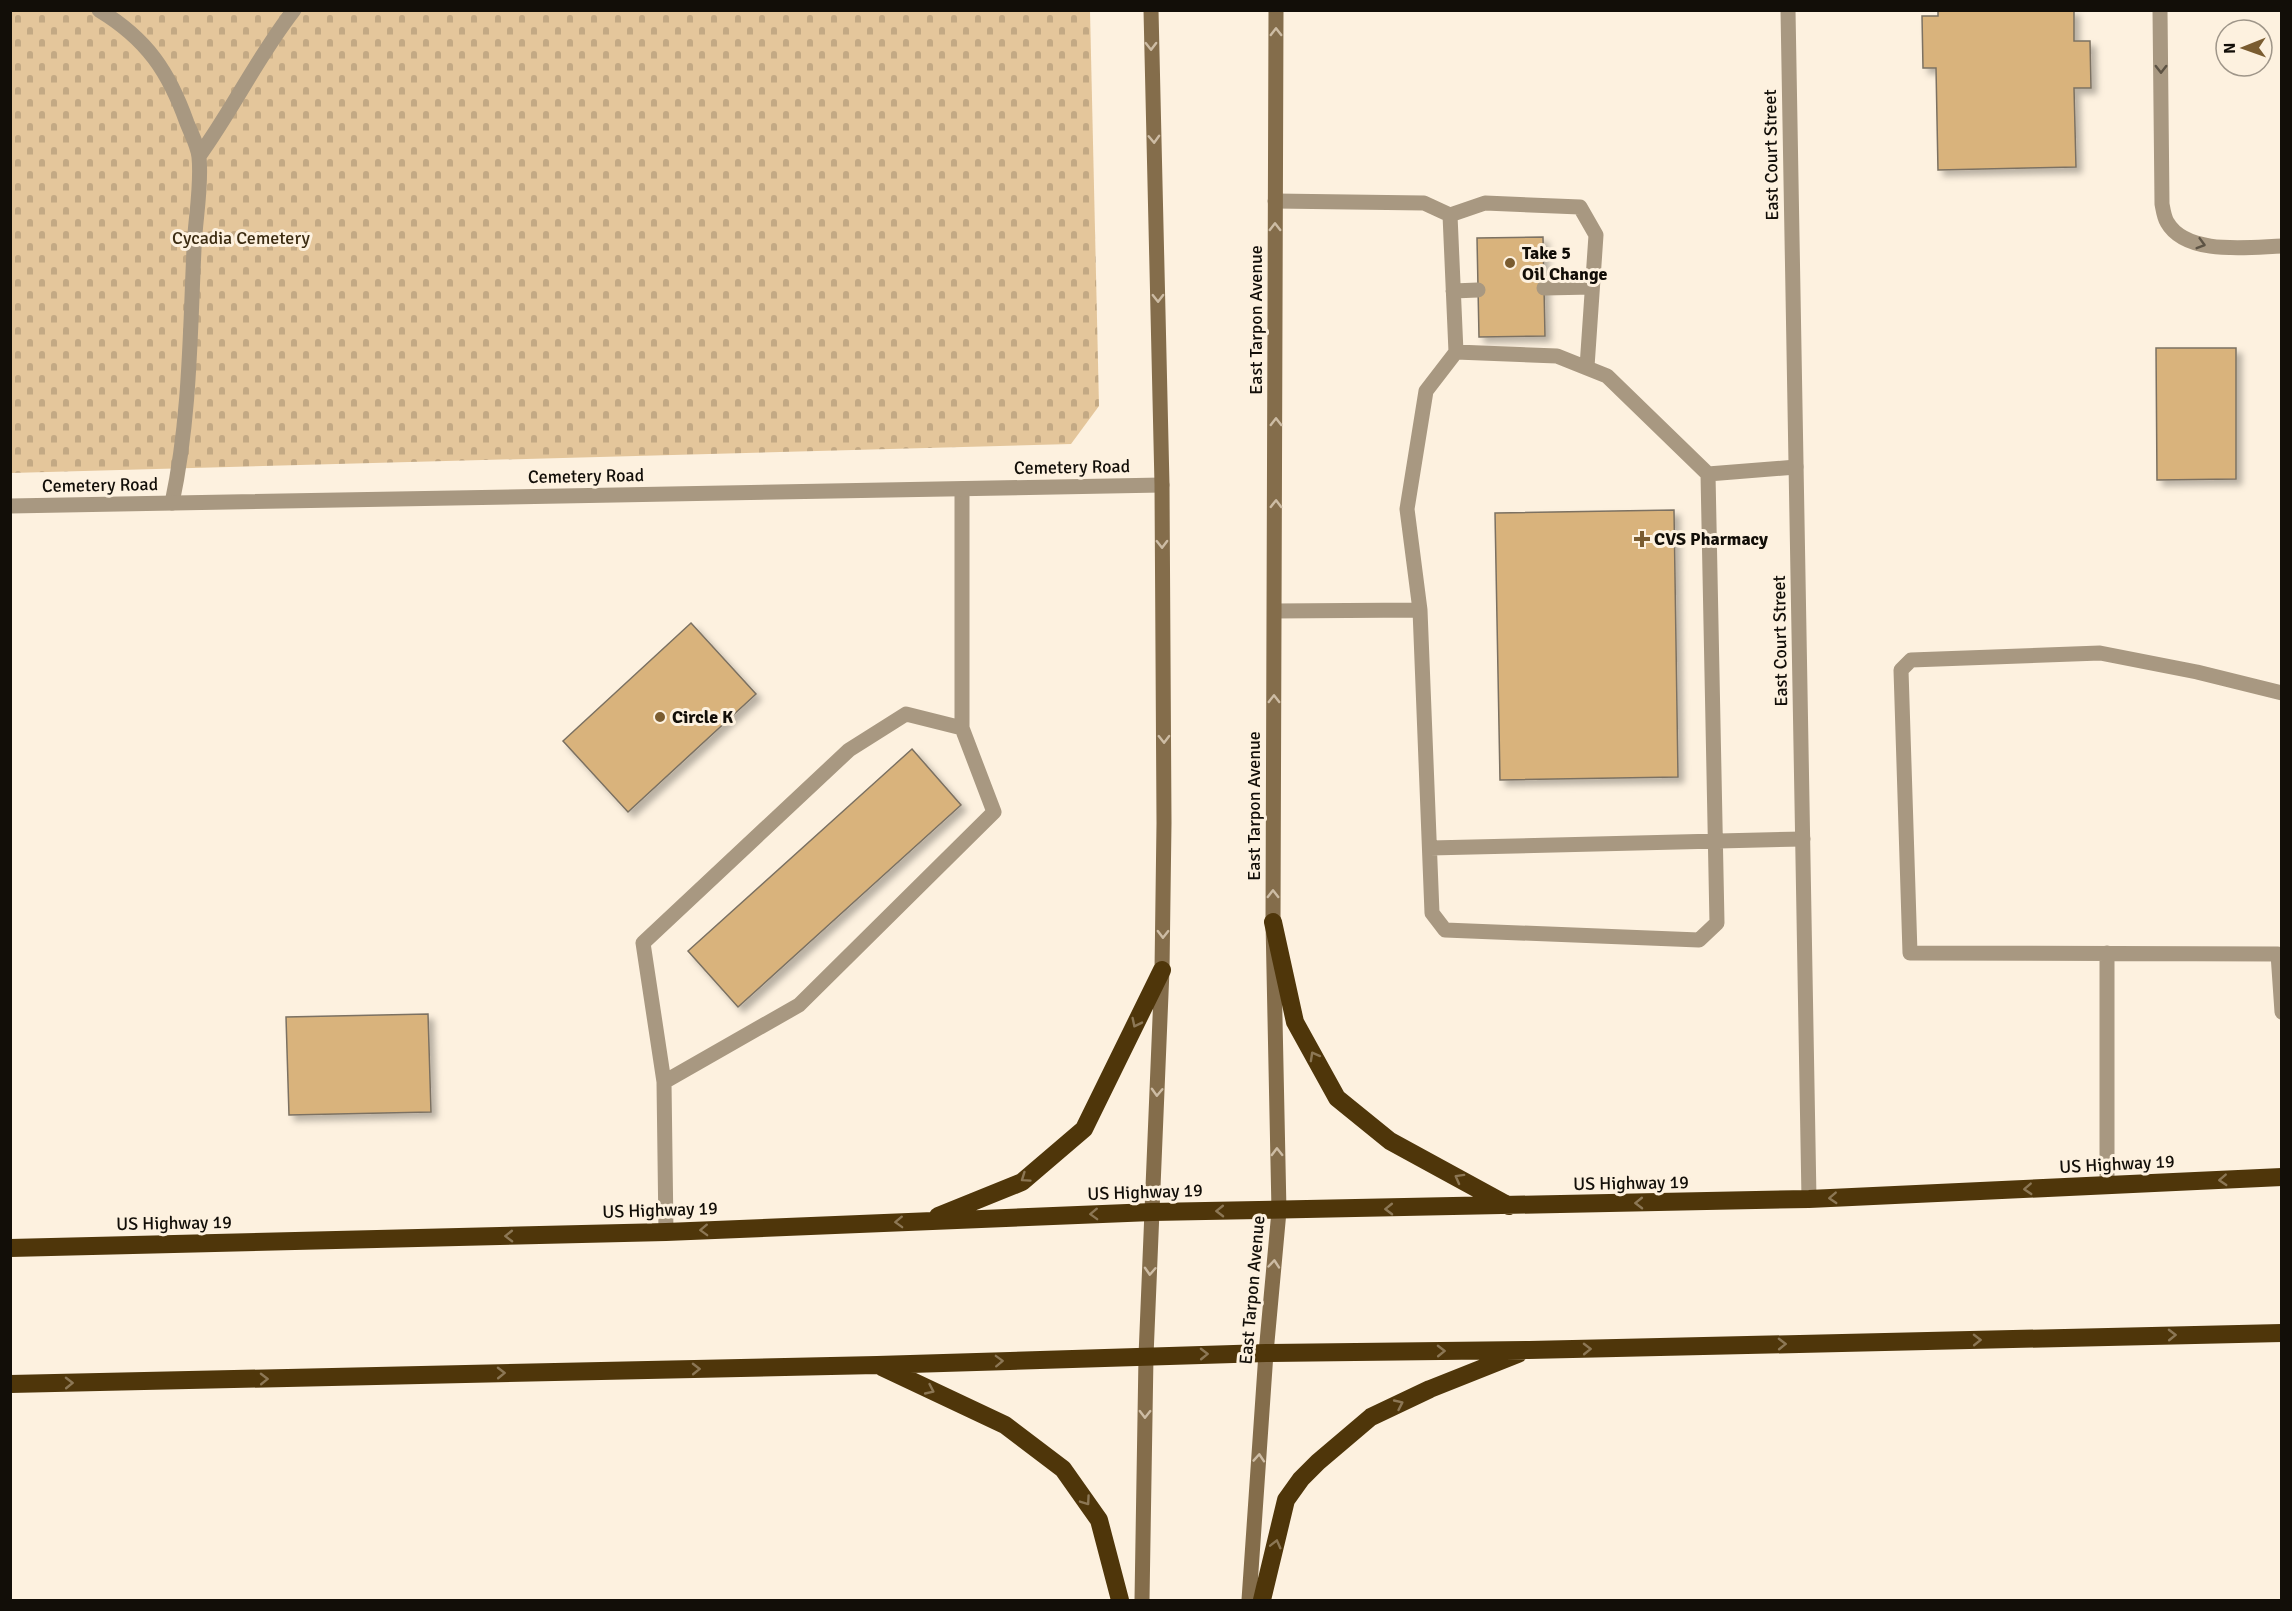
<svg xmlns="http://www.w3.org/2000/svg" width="2292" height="1611" viewBox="0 0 2292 1611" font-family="Signika,sans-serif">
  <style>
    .cemetery { fill: url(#cemetery-stones) }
    .building { fill: #d9b37c; stroke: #7b7162; stroke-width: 1.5; filter: url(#shadow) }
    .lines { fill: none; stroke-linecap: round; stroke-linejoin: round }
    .lane { stroke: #a89881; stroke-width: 15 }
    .street { stroke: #a89881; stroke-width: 15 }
    .secondary { stroke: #846d4b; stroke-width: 15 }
    .highway { stroke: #4f360a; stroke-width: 18 }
    .oneway { stroke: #cdbca4 }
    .oneway2 { stroke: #5d5344 }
    .oneway3 { stroke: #8c7755 }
    .poi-dot { fill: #7a5c30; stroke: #fdf1df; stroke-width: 2 }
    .labels { text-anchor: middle; stroke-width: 6; stroke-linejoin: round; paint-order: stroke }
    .street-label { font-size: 18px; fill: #120e08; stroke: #fdf1df }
    .park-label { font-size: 18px; fill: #3c2c12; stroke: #fdf1df }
    .poi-label { font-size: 18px; font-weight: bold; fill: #120e08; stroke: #fdf1df; text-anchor: start }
  </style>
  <defs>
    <pattern id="cemetery-stones" width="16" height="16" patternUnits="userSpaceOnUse" patternTransform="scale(1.5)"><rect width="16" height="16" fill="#e4c69b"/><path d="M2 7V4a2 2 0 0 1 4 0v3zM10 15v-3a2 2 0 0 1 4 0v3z" fill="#c3a984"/></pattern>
    <filter id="shadow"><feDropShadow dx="5.5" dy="5.5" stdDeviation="3" flood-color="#0004"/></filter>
  </defs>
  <rect width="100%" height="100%" fill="#fdf1df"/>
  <path class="cemetery" d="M10,11H1090L1099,406L1071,444L11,473Z"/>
  <path class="building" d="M1938,10H2074V41H2090L2091,88H2074L2076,167L1938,170L1936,68H1923L1922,16H1938Z
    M1543,237L1545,336L1479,337L1477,238Z
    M2156,348H2236V479L2157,480Z
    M1674,510L1678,777L1500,780L1495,513Z
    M691,623L756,694L628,812L563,741Z
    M912,749L961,805L738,1007L688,951Z
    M428,1014L431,1112L289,1115L286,1017Z"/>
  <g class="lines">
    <path class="lane" d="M99,10C147,39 169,72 187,123C191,133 198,146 199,157C202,187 195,219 194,249C190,334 190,419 172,503
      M2160,10L2162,204C2163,209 2164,217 2167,222C2186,256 2249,247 2282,246
      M199,156C233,109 258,56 294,10
      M1275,201L1424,203L1450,215L1456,352
      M1450,215L1485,203L1580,207L1596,235L1587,367
      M1544,288L1592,287
      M1453,291L1478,290
      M1708,474L1796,467
      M1275,611L1420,610L1432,913L1445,930L1699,940L1717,923L1708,474L1607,376L1557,356L1456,352L1426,391L1407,509L1420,610
      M2282,693L2197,672L2100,653L1911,660L1901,670L1910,953L2278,954L2282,1012
      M1430,848L1803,839
      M2107,953V1186
      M664,1082L643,943L849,750L906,714L962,728
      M666,1232L664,1082L799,1005L994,812L962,728V489"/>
    <path class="street" d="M1788,10L1809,1199
      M10,506L1162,485"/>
    <path class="secondary" d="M1142,1600L1146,1356L1162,970L1164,823L1162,485L1151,10
      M1249,1600L1266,1353L1279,1211L1273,922L1276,10"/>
    <path class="highway" d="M1273,922L1295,1022L1337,1098L1390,1141L1509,1206
      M938,1216L1022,1182L1084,1129L1162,970
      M10,1248L666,1232L1152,1212L1809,1199L2282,1177
      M882,1367L1005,1425L1063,1469L1099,1520L1120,1600
      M10,1384L877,1365L1266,1353L1529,1350L2282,1333
      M1262,1600L1286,1500L1301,1479L1318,1462L1371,1417L1430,1389L1518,1354"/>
  </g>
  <defs><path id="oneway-chevron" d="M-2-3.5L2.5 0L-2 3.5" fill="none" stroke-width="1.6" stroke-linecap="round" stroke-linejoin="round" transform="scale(1.5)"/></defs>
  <g class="oneway">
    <use href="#oneway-chevron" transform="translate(1276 32) rotate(-90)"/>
    <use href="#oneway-chevron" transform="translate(1151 46) rotate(89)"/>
    <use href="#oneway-chevron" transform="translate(1154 139) rotate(88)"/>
    <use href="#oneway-chevron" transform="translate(1275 227) rotate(-90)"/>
    <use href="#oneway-chevron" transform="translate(1158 298) rotate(89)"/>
    <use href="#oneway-chevron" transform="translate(1276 422) rotate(-90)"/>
    <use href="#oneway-chevron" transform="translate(1276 504) rotate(-89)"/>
    <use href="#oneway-chevron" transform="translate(1162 544) rotate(89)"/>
    <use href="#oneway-chevron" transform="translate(1274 699) rotate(-90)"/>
    <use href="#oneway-chevron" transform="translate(1164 739) rotate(89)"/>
    <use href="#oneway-chevron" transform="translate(1273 894) rotate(-90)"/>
    <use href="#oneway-chevron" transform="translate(1163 934) rotate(91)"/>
    <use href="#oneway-chevron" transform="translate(1157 1092) rotate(92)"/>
    <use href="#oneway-chevron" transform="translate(1277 1152) rotate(-91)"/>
    <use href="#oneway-chevron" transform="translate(1274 1264) rotate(-85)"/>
    <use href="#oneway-chevron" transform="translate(1150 1271) rotate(93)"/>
    <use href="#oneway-chevron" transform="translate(1145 1414) rotate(91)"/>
    <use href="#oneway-chevron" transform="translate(1259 1458) rotate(-86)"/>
  </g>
  <g class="oneway2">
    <use href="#oneway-chevron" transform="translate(2161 69) rotate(90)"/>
    <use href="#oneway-chevron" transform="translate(2201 244) rotate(16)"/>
  </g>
  <g class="oneway3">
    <use href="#oneway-chevron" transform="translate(1136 1023) rotate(116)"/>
    <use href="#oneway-chevron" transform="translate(1314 1056) rotate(-119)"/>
    <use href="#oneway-chevron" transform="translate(1025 1178) rotate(145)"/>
    <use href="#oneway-chevron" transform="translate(1459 1178) rotate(-151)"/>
    <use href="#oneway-chevron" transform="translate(2223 1180) rotate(177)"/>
    <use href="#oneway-chevron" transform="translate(2028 1189) rotate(177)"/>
    <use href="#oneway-chevron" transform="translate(1833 1198) rotate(177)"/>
    <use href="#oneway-chevron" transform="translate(1639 1203) rotate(179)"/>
    <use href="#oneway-chevron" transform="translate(1389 1209) rotate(179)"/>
    <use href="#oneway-chevron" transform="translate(1220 1211) rotate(179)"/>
    <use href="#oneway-chevron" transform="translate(1094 1214) rotate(178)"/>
    <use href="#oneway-chevron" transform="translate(899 1222) rotate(178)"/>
    <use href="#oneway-chevron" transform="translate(704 1230) rotate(178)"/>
    <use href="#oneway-chevron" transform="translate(509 1236) rotate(179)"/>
    <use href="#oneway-chevron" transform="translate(2172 1335) rotate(-1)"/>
    <use href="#oneway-chevron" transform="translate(1977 1340) rotate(-1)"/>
    <use href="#oneway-chevron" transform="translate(1782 1344) rotate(-1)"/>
    <use href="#oneway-chevron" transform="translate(1587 1349) rotate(-1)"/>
    <use href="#oneway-chevron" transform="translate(1441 1351) rotate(-1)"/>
    <use href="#oneway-chevron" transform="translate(1204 1354) rotate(-1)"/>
    <use href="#oneway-chevron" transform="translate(999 1361) rotate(-2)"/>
    <use href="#oneway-chevron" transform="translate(696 1369) rotate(-1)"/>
    <use href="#oneway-chevron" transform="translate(501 1373) rotate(-1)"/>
    <use href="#oneway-chevron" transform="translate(264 1379) rotate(-1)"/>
    <use href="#oneway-chevron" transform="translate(69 1383) rotate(-1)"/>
    <use href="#oneway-chevron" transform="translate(930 1390) rotate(25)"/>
    <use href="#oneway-chevron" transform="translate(1399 1404) rotate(-25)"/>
    <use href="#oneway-chevron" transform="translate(1086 1501) rotate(55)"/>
    <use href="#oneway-chevron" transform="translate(1276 1544) rotate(-76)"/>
  </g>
  <g class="poi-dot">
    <circle cx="1510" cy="263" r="6"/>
    <path d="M1639 530h6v6h6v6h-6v6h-6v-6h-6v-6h6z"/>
    <circle cx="660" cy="717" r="6"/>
  </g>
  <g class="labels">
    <g class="street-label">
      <text transform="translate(1771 155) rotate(-91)" y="6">East Court Street</text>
      <text transform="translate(1256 320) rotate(-90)" y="6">East Tarpon Avenue</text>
      <text transform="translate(1072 467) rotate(-1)" y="6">Cemetery Road</text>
      <text transform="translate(586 476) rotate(-1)" y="6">Cemetery Road</text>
      <text transform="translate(100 485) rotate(-1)" y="6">Cemetery Road</text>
      <text transform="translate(1780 641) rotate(-91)" y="6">East Court Street</text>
      <text transform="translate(1254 806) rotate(-90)" y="6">East Tarpon Avenue</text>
      <text transform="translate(2117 1164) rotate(-3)" y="6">US Highway 19</text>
      <text transform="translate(1631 1183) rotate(-1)" y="6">US Highway 19</text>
      <text transform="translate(1145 1192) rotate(-2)" y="6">US Highway 19</text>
      <text transform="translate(660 1210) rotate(-2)" y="6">US Highway 19</text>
      <text transform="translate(174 1223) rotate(-1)" y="6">US Highway 19</text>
      <text transform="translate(1252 1290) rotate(-85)" y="6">East Tarpon Avenue</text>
    </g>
    <g class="park-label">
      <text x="241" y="244">Cycadia Cemetery</text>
    </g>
    <g class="poi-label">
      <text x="1522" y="259">Take 5<tspan x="1522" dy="21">Oil Change</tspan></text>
      <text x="1654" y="545">CVS Pharmacy</text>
      <text x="672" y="723">Circle K</text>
    </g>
  </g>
  <rect width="2292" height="1611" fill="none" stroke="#120e08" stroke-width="24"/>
  <g transform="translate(2244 48) rotate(269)"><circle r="28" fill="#fdf1df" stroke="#9f9689" stroke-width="1.5"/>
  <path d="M0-4.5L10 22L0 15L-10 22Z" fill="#7a5c30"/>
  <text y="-9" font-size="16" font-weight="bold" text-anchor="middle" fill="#120e08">N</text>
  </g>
</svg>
